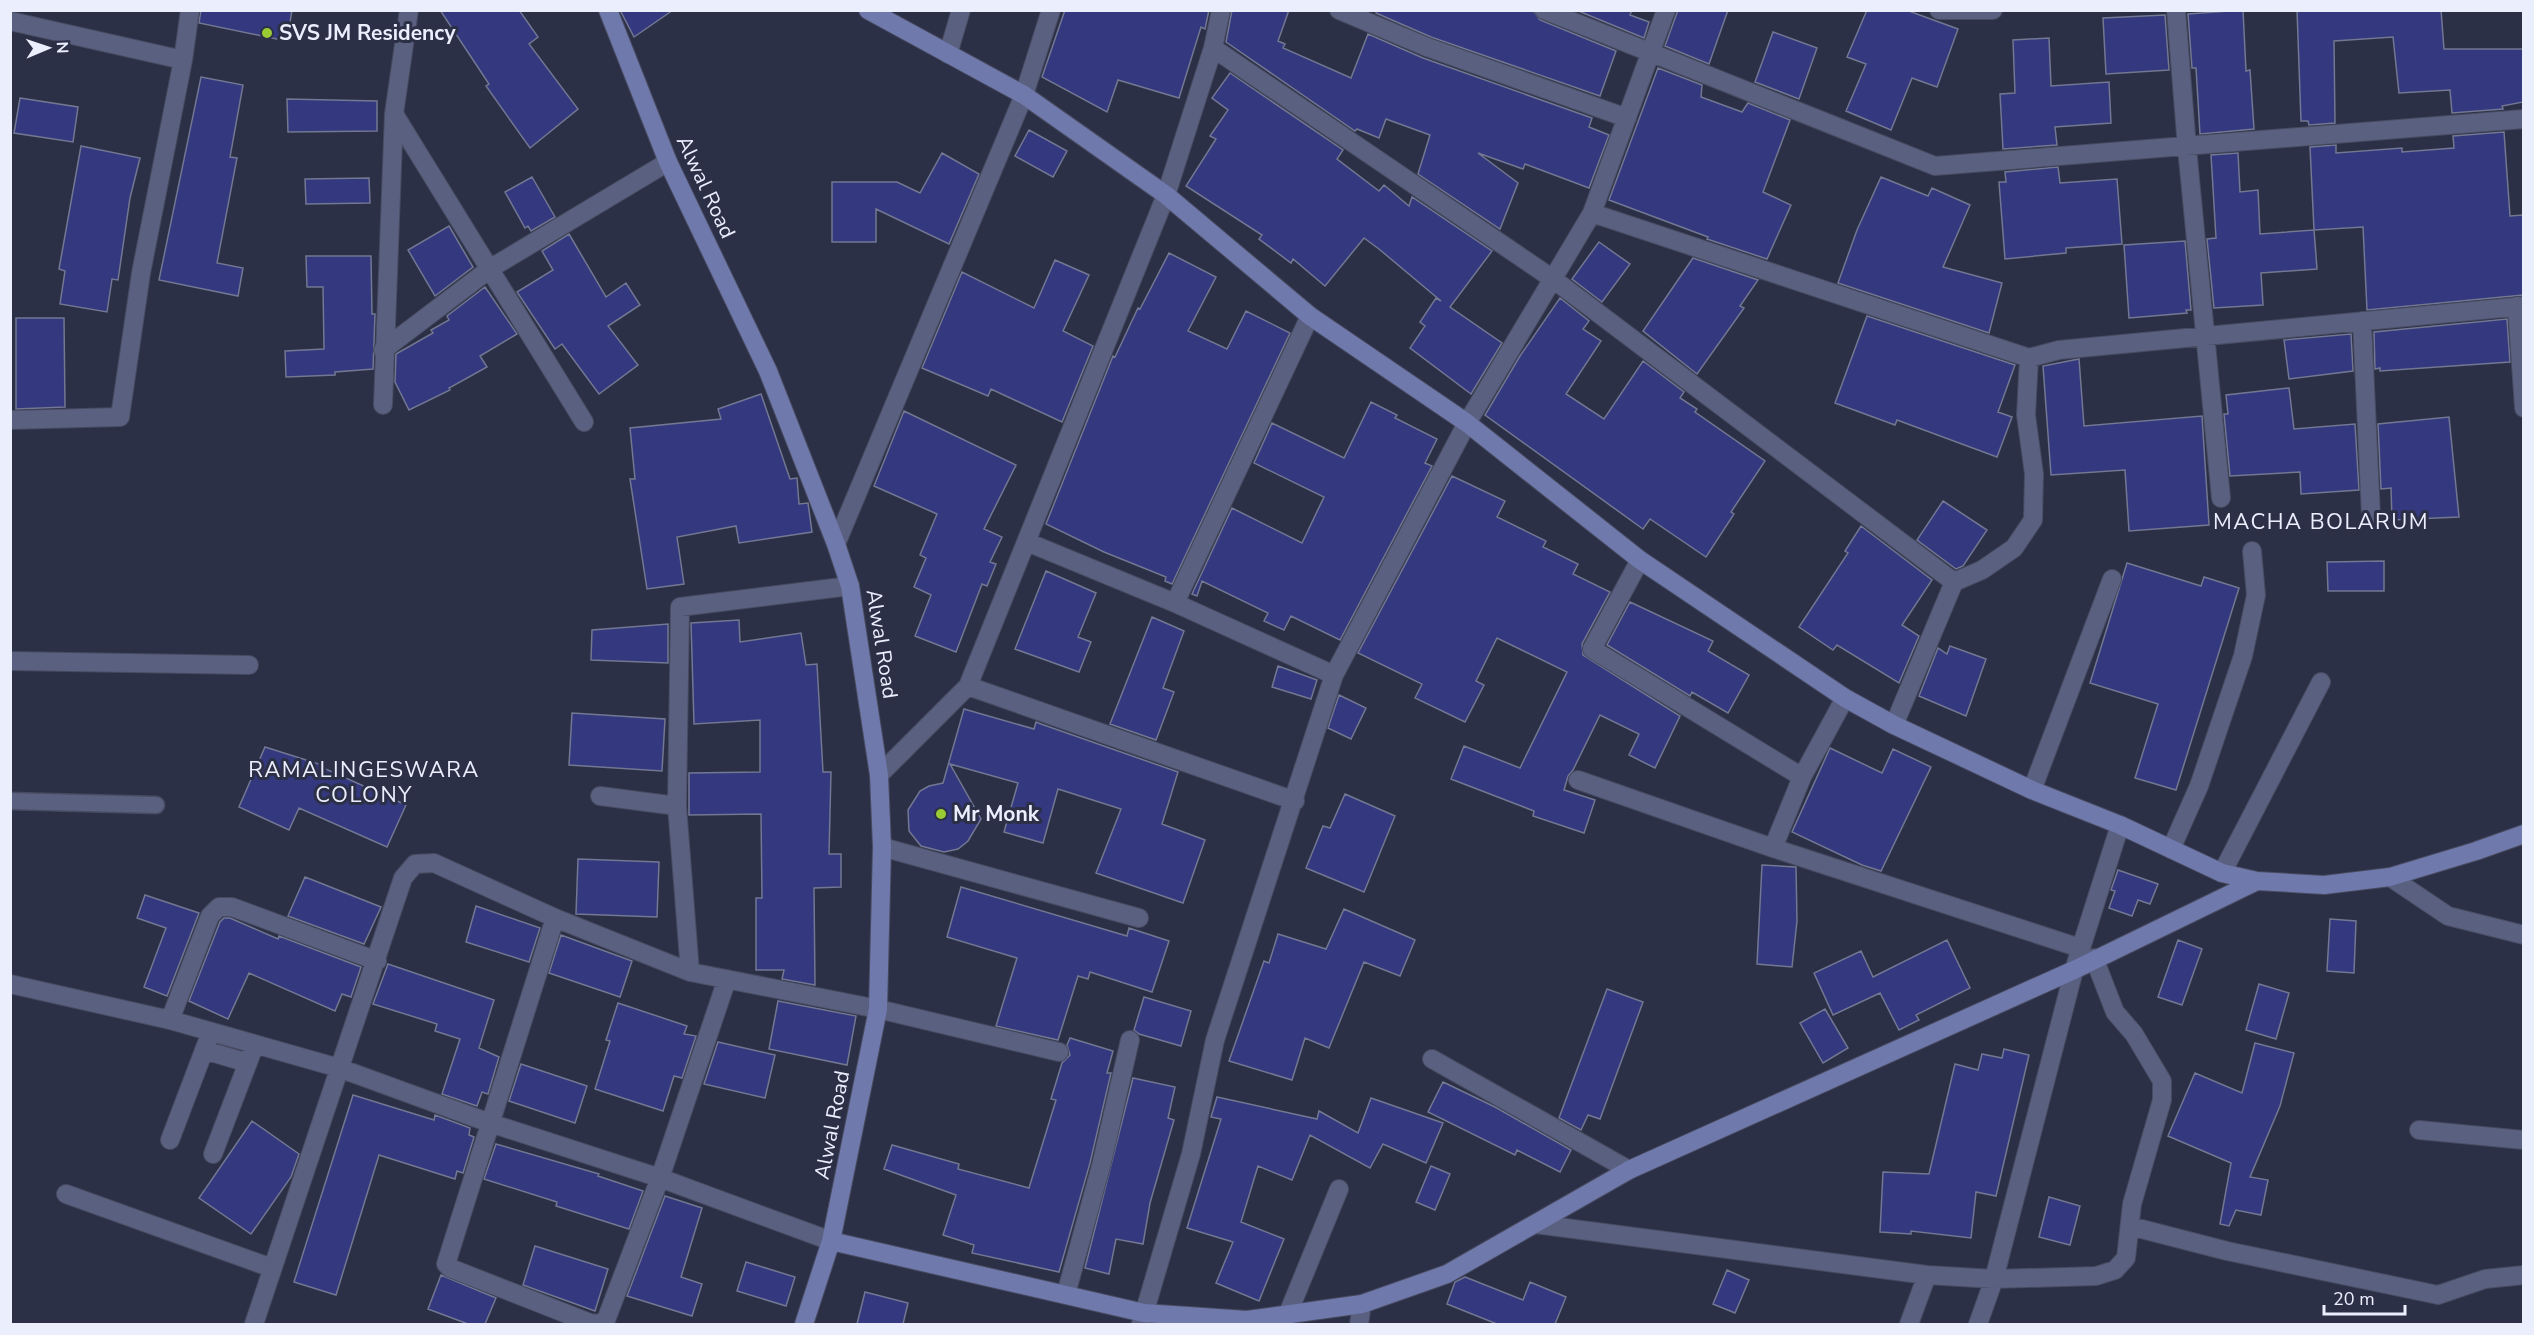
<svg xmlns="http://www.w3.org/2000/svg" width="2534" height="1335" viewBox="0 0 2534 1335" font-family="'Nunito Sans',sans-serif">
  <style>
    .building { fill: #33387f; stroke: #727792; stroke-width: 1.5 }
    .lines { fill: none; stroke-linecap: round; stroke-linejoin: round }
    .lane-casing { stroke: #474b60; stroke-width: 19 }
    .street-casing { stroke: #474b60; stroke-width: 20 }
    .secondary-casing { stroke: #474b60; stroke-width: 20 }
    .lane { stroke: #5a6080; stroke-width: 16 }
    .street { stroke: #5a6080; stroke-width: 18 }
    .secondary { stroke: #7079ac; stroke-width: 18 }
    .poi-dot { fill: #9acb34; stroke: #2c3047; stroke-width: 2 }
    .labels { text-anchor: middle; stroke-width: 6; stroke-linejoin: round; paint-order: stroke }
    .poi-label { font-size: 21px; font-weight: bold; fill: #ebeefd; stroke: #2c3047; text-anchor: start }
    .street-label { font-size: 21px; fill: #ebeefd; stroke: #2c3047 }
    .neighbourhood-label { font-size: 22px; letter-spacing: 1.5px; fill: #ebeefd; stroke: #2c3047 }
  </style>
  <rect width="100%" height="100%" fill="#2c3047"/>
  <path class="building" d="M201,10H292L287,41L199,23Z
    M440,10H519L538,37L529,44L578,109L530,148L486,86L489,84Z
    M620,10H673L634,37Z
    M1065,10H1209L1205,29L1201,27L1179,98L1118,80L1107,112L1042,77Z
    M1232,10H1289L1278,41L1285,44L1283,48L1351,78L1368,34L1423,58L1592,118L1589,127L1609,135L1589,188L1525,164L1523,169L1478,153L1518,183L1500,229L1418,174L1430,135L1386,119L1379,138L1357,129L1355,131L1226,42Z
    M1377,10H1533L1540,20L1616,51L1600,96L1431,37L1376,13Z
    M1576,10H1632L1630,15L1649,22L1644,38Z
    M1678,10H1728L1709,64L1665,46Z
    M1867,10H1906L1958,29L1937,87L1912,78L1891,130L1846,111L1866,64L1847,57Z
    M2243,10L2246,71L2250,70L2254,129L2200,134L2196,68H2192L2188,14Z
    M2297,10H2441L2444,49H2523V102L2502,106L2503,109L2452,113L2450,90L2399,93L2393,37L2334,41L2335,123L2309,125L2308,121H2301Z
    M2165,15L2169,70L2106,74L2103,18Z
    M1773,32L1817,48L1799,99L1755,82Z
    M2049,38L2051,86L2109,82L2111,123L2055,127L2057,145L2003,149L2000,94L2015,93L2013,40Z
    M1658,68L1702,85L1701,97L1742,112L1748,103L1790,120L1763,192L1791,205L1767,259L1707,239L1708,237L1609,200Z
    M1230,73L1343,150L1337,159L1379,191L1384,185L1409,206L1412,197L1492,251L1450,307L1502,343L1471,394L1410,348L1425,326L1420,322L1436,298L1441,301L1379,249L1364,238L1325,286L1293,259L1291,263L1259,239L1262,235L1186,186L1216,139L1210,136L1228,110L1212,98Z
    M201,77L243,85L230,157L237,158L217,263L243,268L238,296L159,280Z
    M20,98L78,107L73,142L14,133Z
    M287,99L377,101V131L288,132Z
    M1029,130L1067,151L1053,177L1015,156Z
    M2504,132L2510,216L2523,215V295L2367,310L2363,227L2314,230L2310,147L2336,145V153L2402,148V152L2454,148L2453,136Z
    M81,146L140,158L130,198L118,280L112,279L107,312L60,304L65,271L59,269Z
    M942,153L979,174L949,244L876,209V242H832V182H897L920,193Z
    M2238,153L2240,192L2258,190L2260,234L2314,230L2317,269L2261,273L2263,305L2214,308L2207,239L2216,238L2211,155Z
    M2058,167L2060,183L2117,179L2122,244L2066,248V253L2005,259L1999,182H2006L2005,172Z
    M532,177L555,217L531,231L528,226L525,228L505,192Z
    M1881,177L1928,196L1932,188L1970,205L1943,267L2002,283L1989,333L1838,283L1857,230Z
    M369,178L370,203L306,204L305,179Z
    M449,226L473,267L435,296L408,250Z
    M569,234L606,297L626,283L640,305L608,326L638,365L599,394L562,344L555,349L517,292L553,270L542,251Z
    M2185,241L2191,310H2186L2187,313L2129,318L2124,245Z
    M1599,242L1630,264L1602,302L1572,279Z
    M1169,253L1216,277L1188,331L1227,349L1246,311L1290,333L1172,584L1165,581L1166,577L1104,552L1046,524L1113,356L1115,357L1138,308L1140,309Z
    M306,256H371L372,314H375L373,369L335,372V375L286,377L285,351L324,349L323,287H307Z
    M1693,258L1758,280L1740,306L1744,308L1697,374L1643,331Z
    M1055,260L1089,275L1063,331L1093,346L1062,422L991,389L988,396L922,368L962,272L1034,308Z
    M485,287L517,334L480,356L487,367L449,388L450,390L409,410L395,382L396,354L433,333L431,330L449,320L447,316Z
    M1560,298L1589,321L1583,329L1601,341L1566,394L1604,419L1643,361L1684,392L1680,398L1697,409L1695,412L1765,461L1731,512L1734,514L1706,557L1650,519L1643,529L1485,415L1520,356Z
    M1867,316L2015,365L1998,412L2012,417L1997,457L1897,420L1895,425L1835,403Z
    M16,318H64L65,407L16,409Z
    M2507,319L2510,362L2380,371V368L2375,369L2374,332Z
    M2351,334L2353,371L2289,379L2284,340Z
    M2079,359L2084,426L2202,416L2209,525L2129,531L2125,470L2051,475L2043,366Z
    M2289,388L2294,429L2355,424L2359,490L2301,494L2300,472L2230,476L2224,414H2228L2226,395Z
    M761,394L790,479L797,478L799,504L808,503L812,532L739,543L736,526L677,537L684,584L647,589L630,479H635L630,428L721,419L718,409Z
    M1371,402L1397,415L1395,418L1437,439L1425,463L1432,466L1340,640L1291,616L1284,630L1264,621L1268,613L1202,581L1197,596L1192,594L1232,508L1302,543L1324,497L1254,463L1272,423L1344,458Z
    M904,411L1016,465L984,529L1002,537L990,562L996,564L987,586L982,584L956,652L915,636L931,595L914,587L926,558L920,555L937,514L874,486Z
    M2449,417L2459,517L2392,520L2391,488L2381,489L2378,424Z
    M1452,476L1505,501L1497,517L1546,541L1543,547L1578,564L1573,574L1610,592L1582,644L1583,655L1680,716L1655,768L1629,755L1639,734L1600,715L1573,770L1568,776L1564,790L1595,800L1584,833L1533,816L1534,811L1451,779L1464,746L1520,768L1567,672L1497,638L1476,681L1484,685L1465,722L1415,698L1422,684L1358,653Z
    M1943,501L1987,530L1963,566L1956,569L1917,540Z
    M1861,526L1932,580L1902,625L1919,636L1899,683L1837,645L1833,650L1799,627L1848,553L1845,551Z
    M2384,561V591H2328L2327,562Z
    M2127,563L2201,586L2204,577L2239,588L2176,790L2135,778L2158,704L2090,683Z
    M1046,571L1096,593L1078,637L1091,642L1079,672L1015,649Z
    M1630,602L1713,641L1708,651L1749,675L1728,713L1692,692L1690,696L1607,645Z
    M1152,617L1184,631L1163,688L1174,692L1156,740L1110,724Z
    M739,620L740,642L801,633L806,665L817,664L823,772H831L829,854H841V887L814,888L815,985L782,979L784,970H756V898H762L761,814L689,815V773L760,772V720L694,724L691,623Z
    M668,624V663L591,660L592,630Z
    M1950,646L1986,659L1966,716L1919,696L1938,648L1947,654Z
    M1278,666L1317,680L1311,699L1272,687Z
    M1339,695L1366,708L1351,739L1328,728Z
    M964,709L1034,729L1036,722L1041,724L1178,772L1162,824L1205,840L1183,903L1096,873L1121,809L1058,789L1043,843L1004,832L1018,783L950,764L981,819L968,841L958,849L944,852L921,846L909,831L908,810L920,791L929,786L943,783Z
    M572,713L665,719L662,771L569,765Z
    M265,747L322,765L321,767L406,805L387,847L299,808L289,830L239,807Z
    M1830,748L1882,773L1893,749L1931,767L1881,871L1862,865L1792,832Z
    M1345,794L1395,816L1364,892L1306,868L1323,826L1330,828Z
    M578,859L659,862L657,917L576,914Z
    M1762,865L1796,867L1797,921L1792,967L1757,964Z
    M2118,870L2158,884L2150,904L2138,900L2132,916L2109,908L2115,891L2111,890Z
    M305,877L381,907L364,944L288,916Z
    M961,887L1127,936L1129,928L1169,941L1152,992L1090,972L1088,979L1078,976L1058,1040L996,1026L1017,958L947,937Z
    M145,895L199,913L167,996L144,987L166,928L137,918Z
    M476,906L540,928L529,962L466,942Z
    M1344,909L1415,940L1400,976L1364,962L1329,1048L1305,1038L1292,1080L1229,1061L1264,961L1269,963L1278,934L1326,949Z
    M224,918H230L278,939L279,936L361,967L351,997L342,994L335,1011L249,973L228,1019L189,1001L220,922Z
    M2330,919L2356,921L2354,973L2327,971Z
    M561,935L632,961L620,997L549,973Z
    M1947,940L1970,988L1916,1015L1919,1020L1899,1030L1880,993L1833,1015L1814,973L1861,951L1873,977Z
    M2178,940L2202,949L2182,1005L2158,997Z
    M388,964L494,1000L479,1048L499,1057L488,1094L482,1092L477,1106L442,1094L460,1039L435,1031L437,1024L373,1004Z
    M2259,984L2289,993L2276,1039L2246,1030Z
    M1607,989L1643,1002L1600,1119L1588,1115L1581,1130L1559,1118Z
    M1144,997L1191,1011L1181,1046L1139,1034L1134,1030Z
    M778,1001L856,1016L847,1065L769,1049Z
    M618,1003L687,1026L684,1034L696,1036L682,1078L674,1076L663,1111L595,1089L610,1041L606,1040Z
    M1825,1009L1848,1048L1823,1063L1800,1023Z
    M1070,1038L1113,1051L1107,1073H1111L1090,1163L1059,1272L972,1253L974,1245L943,1235L956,1195L884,1169L892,1145L959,1164L958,1169L1029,1188L1056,1100L1051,1099L1062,1063L1070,1055L1067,1045Z
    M718,1042L775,1055L765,1098L704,1084Z
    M2255,1043L2294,1053L2280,1106L2250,1177L2268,1180L2261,1215L2236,1210L2229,1226L2220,1224L2231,1163L2168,1136L2195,1073L2242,1093Z
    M2004,1049L2029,1055L1996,1196L1976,1192L1971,1238L1911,1231V1234L1880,1232L1883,1172L1929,1174L1955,1064L1978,1070L1982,1054L2002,1058Z
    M521,1064L587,1086L575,1123L509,1101Z
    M1133,1078L1175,1087L1168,1118L1174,1120L1150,1203L1143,1244L1116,1239L1109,1274L1085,1268Z
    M1443,1082L1495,1107L1571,1150L1560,1172L1517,1150L1515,1155L1428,1112Z
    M353,1095L434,1120L435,1115L470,1128L469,1135L474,1137L463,1173L457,1171L455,1179L379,1155L336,1295L294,1282Z
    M1217,1097L1317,1119L1319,1111L1358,1133L1371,1098L1443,1123L1426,1163L1383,1144L1370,1168L1310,1135L1292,1180L1258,1166L1241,1222L1284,1239L1259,1301L1216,1283L1233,1242L1187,1228L1221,1119L1211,1117Z
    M252,1121L299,1154L291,1177L251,1234L199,1198Z
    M496,1144L599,1174L598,1176L643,1191L629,1229L556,1206L557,1202L484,1179Z
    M1431,1166L1450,1174L1435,1210L1416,1202Z
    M665,1196L702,1208L681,1277L702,1284L692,1316L627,1296Z
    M2049,1197L2080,1206L2070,1245L2039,1237Z
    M535,1246L608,1269L595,1311L523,1285Z
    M746,1262L795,1277L786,1306L737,1291Z
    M1727,1270L1749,1280L1735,1313L1713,1304Z
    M441,1275L496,1298L485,1324H468L428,1309Z
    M1465,1277L1523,1300L1530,1282L1566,1297L1555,1324H1497L1447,1304L1455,1282Z
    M865,1292L908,1303L903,1324H857Z"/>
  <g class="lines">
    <g class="lane-casing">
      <path id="lane" d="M10,801L156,805"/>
    </g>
    <g class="street-casing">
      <path id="street" d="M1339,10L1427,47L1627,118
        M1544,10L1935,166L2524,119
        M1939,10H1993
        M2176,10L2187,148L2221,498
        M10,21L183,60
        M1213,48L1553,279L1954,582L1982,570L2014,548L2033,520L2034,474L2026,415L2029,358L2059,350L2524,306
        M948,54L961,10
        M394,114L584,422
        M1592,213L2029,358
        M2517,306L2524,408
        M2362,321L2371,516
        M383,350L491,268L668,162
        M383,405L394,114L409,10
        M10,420L120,417L141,273L183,60L190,10
        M1027,542L1175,603L1334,675
        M836,544L1024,95L1051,10
        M1640,560L1592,649L1802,777
        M1175,603L1310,316
        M10,661L249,665
        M968,686L1295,801
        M1894,725L1954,582
        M879,775L968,686L1166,195L1213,48L1221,10
        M1578,780L1773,848L1802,777L1845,698
        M2032,790L2112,579
        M600,796L677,806
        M882,847L1139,918
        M1773,848L2080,948
        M2171,849L2199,786L2243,656L2256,595L2252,551
        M2222,873L2321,682
        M2390,877L2448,916L2524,935
        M555,918L446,1264L450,1268L590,1323L599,1324L606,1320L660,1178L727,979
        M690,972L677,806L680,607L850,586
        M10,984L170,1020L339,1068L490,1123L660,1178L831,1241
        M170,1020L210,916L219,907H232L377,961
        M204,1050L248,1063
        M1432,1059L1629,1170
        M2419,1130L2524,1140
        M170,1140L211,1032
        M213,1154L255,1044
        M66,1194L272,1268
        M1535,1224L1927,1275L1994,1279L2096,1276L2115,1270L2126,1258L2132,1204L2162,1100V1081L2134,1034L2115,1012L2094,958
        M2130,1226L2227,1251L2438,1295L2485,1279L2524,1275
        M1066,1294L1101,1166L1130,1040
        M1287,1316L1339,1189
        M254,1324L403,878L415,864L434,863L555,918L690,972L878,1009L1059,1052
        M1141,1324L1191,1154L1215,1040L1334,675L1467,423L1592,213L1666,10
        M1359,1324L1362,1304
        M1909,1324L1927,1275
        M1978,1324L1994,1279L2074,970L2120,825"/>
    </g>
    <g class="secondary-casing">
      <path id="secondary" d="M608,10L668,162L768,371L836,544L850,586L879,775L882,847L878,1009L831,1241L804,1324
        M868,10L1024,95L1166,195L1310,316L1467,423L1640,560L1845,698L1894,725L2032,790L2120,825L2222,873L2257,881L2324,885L2390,877L2476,851L2524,834
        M831,1241L1144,1313L1247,1320L1362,1304L1447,1274L1629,1170L2074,970L2257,881"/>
    </g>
    <use href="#lane" class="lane"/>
    <use href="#street" class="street"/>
    <use href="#secondary" class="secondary"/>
  </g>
  <g class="poi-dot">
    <circle cx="267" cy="33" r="6"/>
    <circle cx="941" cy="814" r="6"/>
  </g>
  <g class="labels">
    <g class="poi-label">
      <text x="279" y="40">SVS JM Residency</text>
      <text x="953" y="821">Mr Monk</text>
    </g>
    <g class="street-label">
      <text transform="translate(706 187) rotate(65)" y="7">Alwal Road</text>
      <text transform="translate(882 644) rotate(81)" y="7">Alwal Road</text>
      <text transform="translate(832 1125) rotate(-79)" y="7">Alwal Road</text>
    </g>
    <g class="neighbourhood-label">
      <text x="2321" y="529">MACHA BOLARUM</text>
      <text x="364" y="777">RAMALINGESWARA<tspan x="364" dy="25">COLONY</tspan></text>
    </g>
  </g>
  <rect width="2534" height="1335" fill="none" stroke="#ebeefd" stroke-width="24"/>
  <g transform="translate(48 48) rotate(88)" stroke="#2c3047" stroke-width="4.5" paint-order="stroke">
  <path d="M0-4.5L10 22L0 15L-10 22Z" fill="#ebeefd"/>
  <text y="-9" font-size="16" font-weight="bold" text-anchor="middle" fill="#ebeefd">N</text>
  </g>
  <path d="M2324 1305v9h81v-9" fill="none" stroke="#ebeefd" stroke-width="3"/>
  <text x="2333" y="1305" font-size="18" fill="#ebeefd" stroke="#2c3047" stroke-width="4.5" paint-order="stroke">20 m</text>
</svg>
